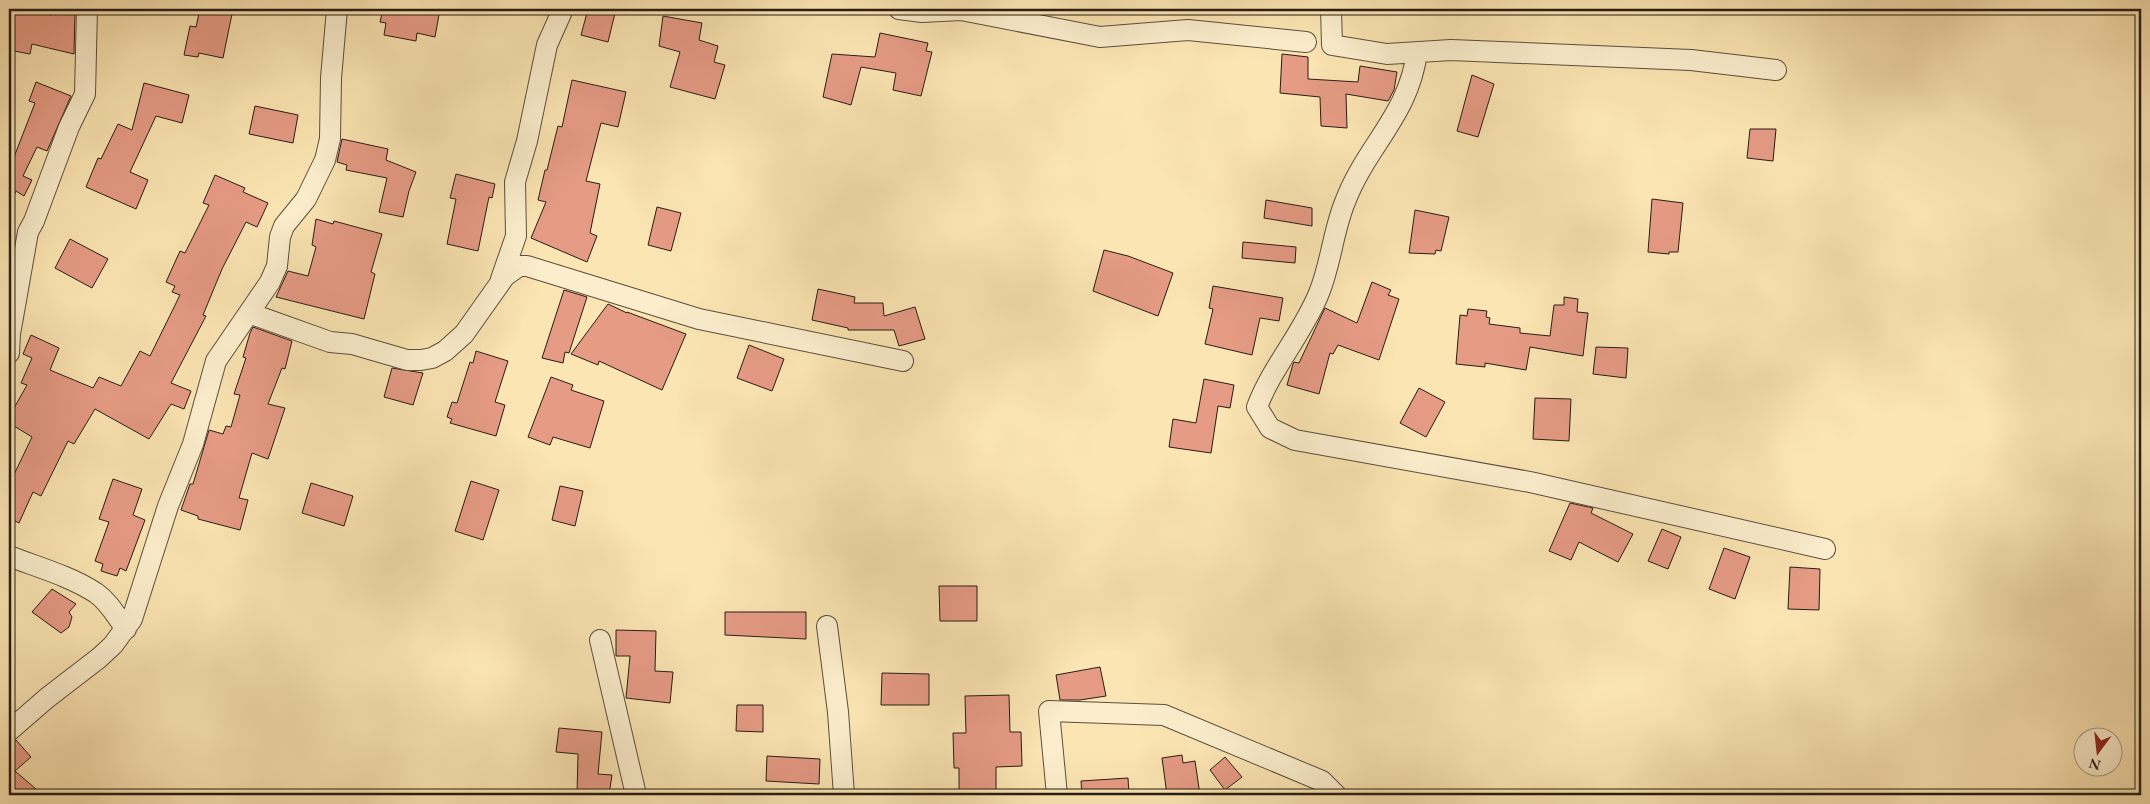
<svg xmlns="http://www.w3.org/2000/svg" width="2150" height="804" viewBox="0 0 2150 804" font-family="'EB Garamond',serif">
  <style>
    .building { fill: #e69b85; stroke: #271d17 }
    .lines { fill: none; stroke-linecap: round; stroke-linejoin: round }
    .minor-casing { stroke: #5c4f3e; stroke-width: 22 }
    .minor { stroke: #fceecd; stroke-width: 20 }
  </style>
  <rect width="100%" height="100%" fill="#fbe5b2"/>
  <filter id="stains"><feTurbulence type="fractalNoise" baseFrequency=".004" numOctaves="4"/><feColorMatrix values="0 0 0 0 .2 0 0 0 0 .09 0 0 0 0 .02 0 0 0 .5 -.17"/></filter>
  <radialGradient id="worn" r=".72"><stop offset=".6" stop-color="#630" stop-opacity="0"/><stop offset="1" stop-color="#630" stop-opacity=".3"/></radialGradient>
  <path class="building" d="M9,9L52,15L54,9L75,11L74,54L32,44L30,54L9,50Z
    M200,9H233L223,58L199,53L198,57L184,55L190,26L196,27Z
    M383,9H440L435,37L417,33L416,41L384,35L386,23L380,22Z
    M588,9H616L608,42L581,35Z
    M663,16L702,23L699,40L718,46L714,62L725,65L715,99L670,87L680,52L659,46Z
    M880,33L928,43L926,51L932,52L921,96L893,90L896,73L861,67L851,105L823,97L832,54L875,57Z
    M1282,54L1308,57V79L1358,82L1360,66L1397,72L1394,90L1388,101L1346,94L1347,128L1321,126L1320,97L1280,93Z
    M1472,75L1494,84L1478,137L1457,131Z
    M572,80L626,92L618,127L601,123L586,181L600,184L590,233L597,236L587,262L531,238L546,202L538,200L545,170H547L558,126L562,127Z
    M36,82L71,96L47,151L37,147L23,176L32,180L24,196L16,191L9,206V155L14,157L35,103L29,101Z
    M144,83L189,95L182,123L156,116L130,172L148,180L136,209L86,187L98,158L101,159L118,124L132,130Z
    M255,106L298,115L293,143L249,134Z
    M1750,129H1776L1773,161L1747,158Z
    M342,139L388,149L386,160L416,172L409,191L403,217L379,212L387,178L346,170L347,165L337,162Z
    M456,174L495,184L492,198L489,197L478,251L447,244L456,199L450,198Z
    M215,175L245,188L243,192L268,203L257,227L246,222L222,269L203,315L206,316L171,383L191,391L184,409L171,404L149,439L95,409L74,444L68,441L41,496L33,492L19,523L9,518V485L32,437L9,423V417L27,385L21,383L32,358L23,354L31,335L59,348L50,370L93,388L99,377L121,386L140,351L150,356L180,295L172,292L175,286L166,282L180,251L185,253L209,205L203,203Z
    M1652,199L1683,203L1678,252H1669V254L1648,252Z
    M1266,200L1312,208V226L1264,218Z
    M657,207L681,213L671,251L648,245Z
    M1415,210L1449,217L1441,251L1436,250L1435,254L1409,253Z
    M316,219L333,224L334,221L382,234L371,272L375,274L364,319L276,297L288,271L308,276L316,247L312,245Z
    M70,239L108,259L92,288L55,268Z
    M1243,242L1296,247L1295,263L1242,258Z
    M1104,250L1128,256L1173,273L1158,316L1093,291Z
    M1372,282L1391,290L1388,295L1399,299L1379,360L1338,345L1333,354L1330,353L1319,394L1287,385L1293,364L1294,362L1299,363L1325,308L1357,323Z
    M1213,286L1283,298L1279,321L1260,318L1252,355L1205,344L1213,309L1209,308Z
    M818,289L855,297L854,303H883L884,316L915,307L925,339L899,346L894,330H848V328L812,320Z
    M564,290L587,297L569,353L565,352L563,363L542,358Z
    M1564,297L1578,299L1577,312L1588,313L1583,356L1530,347L1526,370L1485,363V367L1456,364L1460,315L1467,316L1468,309L1487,311L1486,317L1490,318L1489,324L1520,328V333L1550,336L1554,305H1564Z
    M608,304L627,313V312L686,334L662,390L599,361L598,365L571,354Z
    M253,327L292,341L285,369L282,368L268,404L285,408L268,459L252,453L239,498L248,500L240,530L198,519V516L181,510L190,484H193L209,430L223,434L226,426L231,427L240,395L234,394L246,358L243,357L250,333Z
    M749,345L784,359L772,391L737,378Z
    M1596,347L1628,348L1626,378L1593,374Z
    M476,351L508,361L495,402L505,405L496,436L450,423L452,419L447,417L452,402L457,403L470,362L473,363Z
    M392,368L423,373L413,405L384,397Z
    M551,377L573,385L571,390L604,401L590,448L553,437L550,445L528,437Z
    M1204,379L1234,385L1230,408L1218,406L1211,453L1169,447L1173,419L1196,423Z
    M1419,388L1445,402L1426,437L1400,423Z
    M1535,398L1571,399L1569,441L1533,439Z
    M113,479L142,489L133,515L145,520L126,571L120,568L117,576L101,571L103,564L95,561L109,522L99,519Z
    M471,481L499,490L483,540L455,531Z
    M311,483L353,496L344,526L302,513Z
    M560,486L583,491L575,526L552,520Z
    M1570,503L1593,508L1591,513L1633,534L1618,562L1579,542L1571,560L1549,551Z
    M1662,529L1681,537L1668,569L1648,561Z
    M1724,548L1750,557L1735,599L1709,589Z
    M1790,567L1820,569L1819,610L1788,609Z
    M939,586H977V621H940Z
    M52,589L76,604L69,612L72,617L69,627L61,633L32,612Z
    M725,612H806V639L725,635Z
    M616,630L656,631L655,671L673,672L670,703L626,698L630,656H616Z
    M1100,667L1106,696L1080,700H1060L1056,675Z
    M882,673L929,674V705H881Z
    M1009,695L1010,732H1021L1022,766L996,767V795H959V768H954L953,733H966L965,696Z
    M737,705H763V732L736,731Z
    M559,728L602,732L598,774L612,775L609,795H577L578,754L556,752Z
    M16,740L31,757L15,771L43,795H9V743Z
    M1182,755L1183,763L1195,761L1200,795H1167L1162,758Z
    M767,756L820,759L819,784L766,781Z
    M1225,757L1242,777L1225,790L1210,770Z
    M1128,778L1129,795H1082L1081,781Z"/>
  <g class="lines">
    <g class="minor-casing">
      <path id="minor" d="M899,9L922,12L961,10L1100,37L1188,30L1306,42
        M1331,9L1332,45L1387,54L1451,50L1691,60L1776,70
        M1417,52C1409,115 1366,146 1345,202C1333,231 1331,264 1319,293C1303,333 1272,367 1257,407L1270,428L1295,440L1530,482L1825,549
        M501,279L516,236L515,182L527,141L547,45L563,9
        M249,313L330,342L352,344L407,360H421L432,358L445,351L464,334L505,276L519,266H527L699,319L903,361
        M9,353L10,334L28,232L34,221L69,127L85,94L87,9
        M9,556C37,567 70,576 96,593C109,602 117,617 126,629
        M827,626L838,712L844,795
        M600,640L636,795
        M9,731L47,698L99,658L113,645L132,619L168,506L193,444L216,361L270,282L277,266L280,237L284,226L306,199L325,160L330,139L331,78L337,9
        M1057,795L1049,711L1164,715L1322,781L1336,795"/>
    </g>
    <use href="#minor" class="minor"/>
  </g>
  <rect width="2150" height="804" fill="none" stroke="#fbe5b2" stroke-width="30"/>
  <rect x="10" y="10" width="2130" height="784" fill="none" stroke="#271d17" stroke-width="2.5"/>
  <rect x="15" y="15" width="2120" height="774" fill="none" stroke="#271d17"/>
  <g transform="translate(2098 752) rotate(195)"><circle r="24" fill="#fceecd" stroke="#a79a84"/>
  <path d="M0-4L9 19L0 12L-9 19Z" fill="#8f2418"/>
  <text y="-8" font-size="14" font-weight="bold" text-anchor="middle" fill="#271d17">N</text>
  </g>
  <rect width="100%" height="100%" filter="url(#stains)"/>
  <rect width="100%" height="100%" fill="url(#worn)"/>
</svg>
